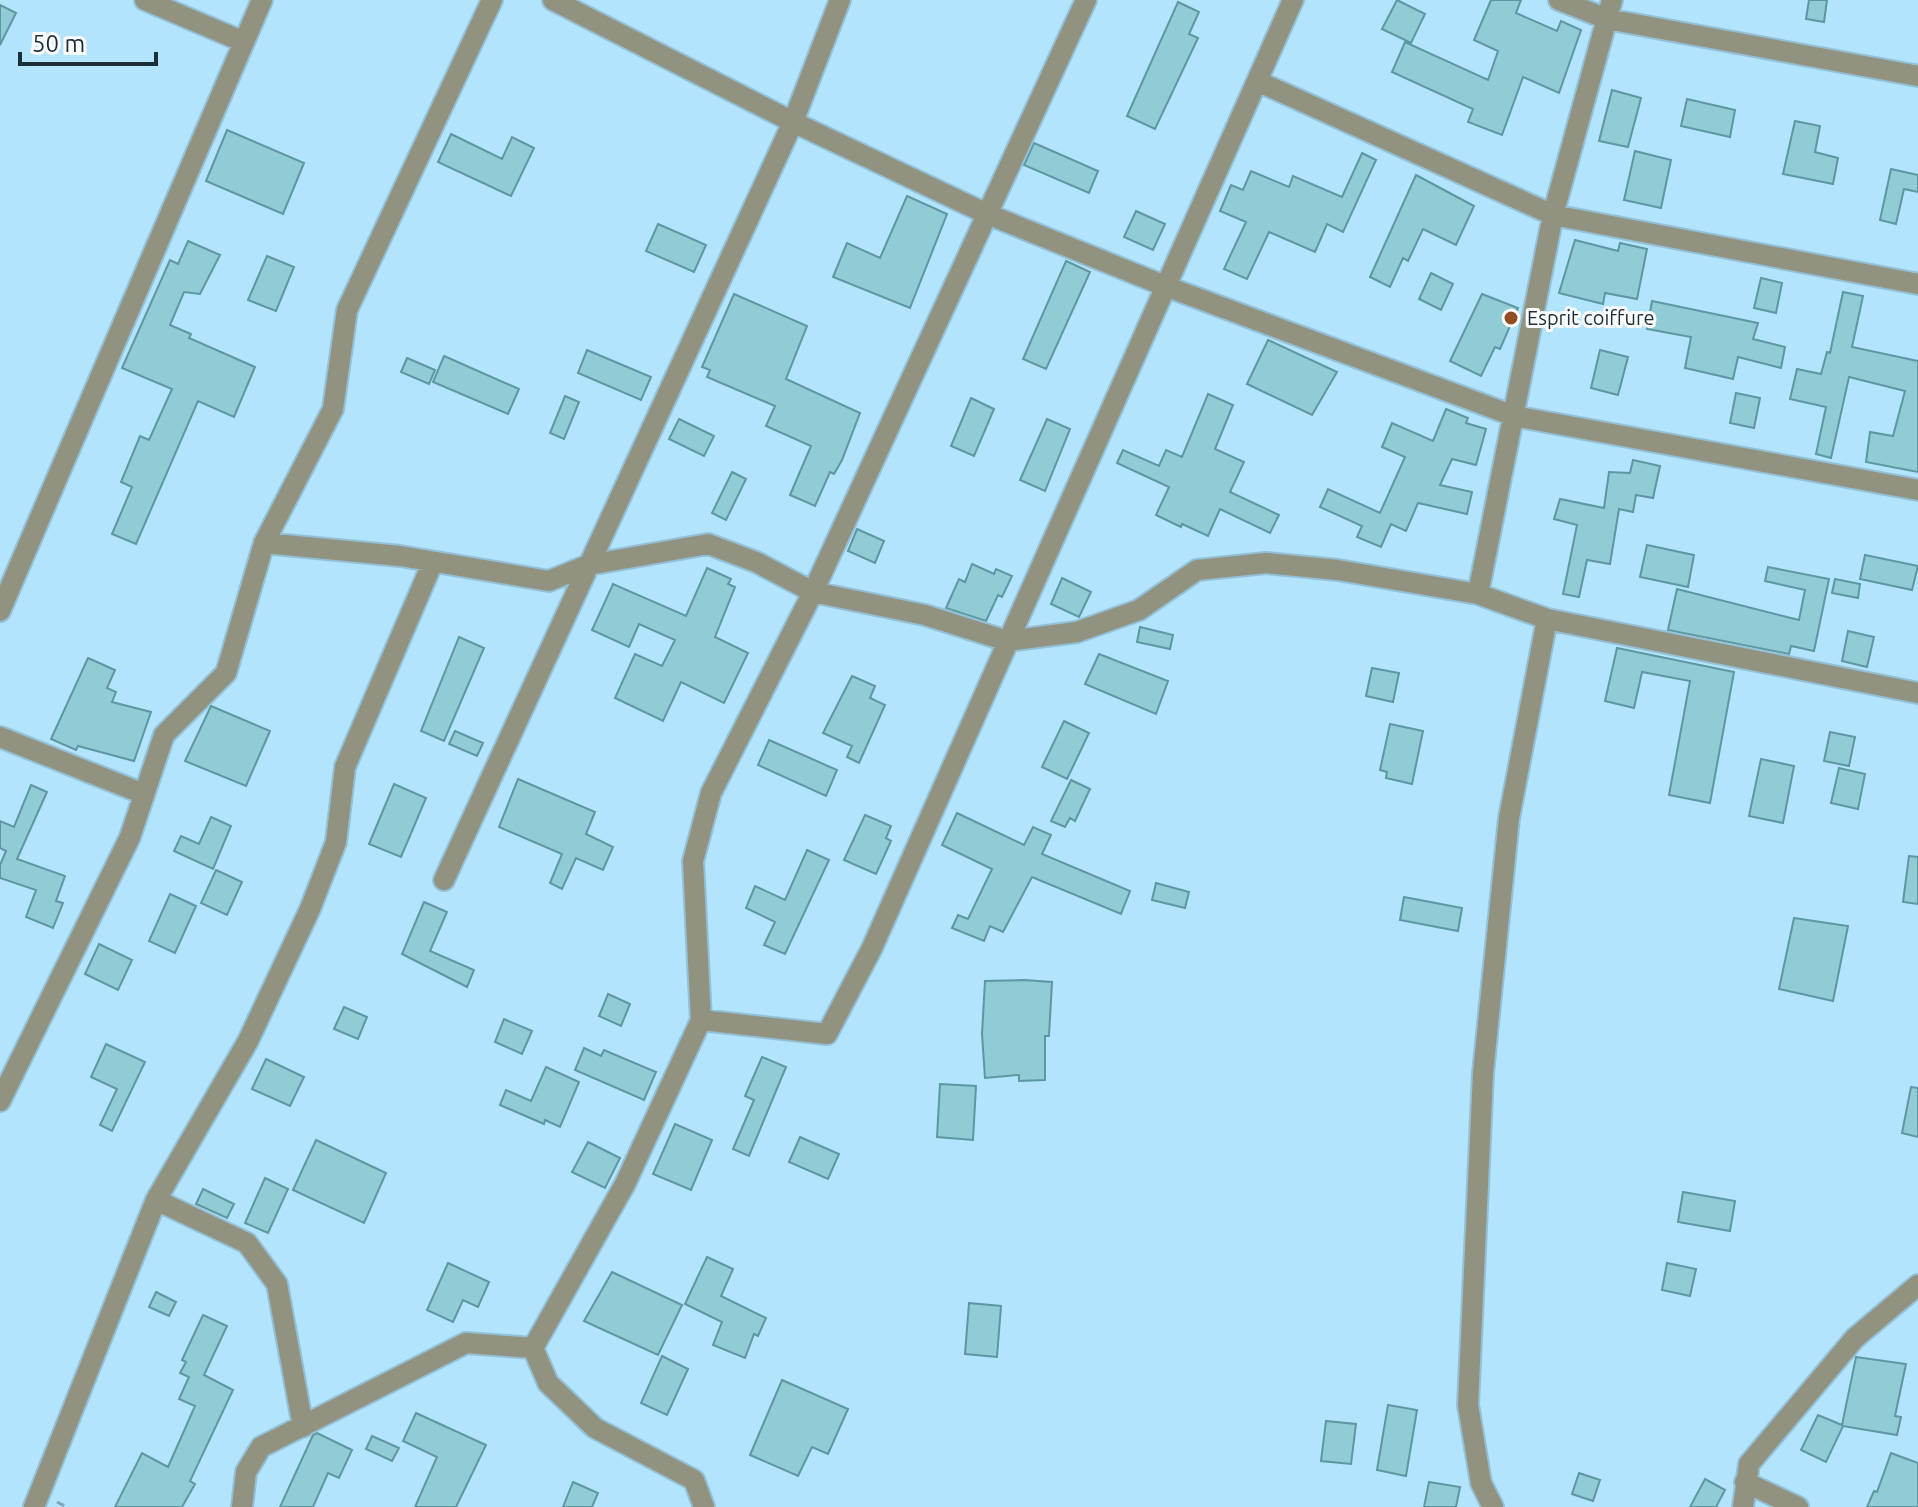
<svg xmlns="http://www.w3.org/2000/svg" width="1918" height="1507" viewBox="0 0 1918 1507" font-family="Ubuntu,sans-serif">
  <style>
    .building { fill: #90cbd6; stroke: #5d97a1; stroke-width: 2 }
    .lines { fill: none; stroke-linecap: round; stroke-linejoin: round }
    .minor-casing { stroke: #94c0d6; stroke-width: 24 }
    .path { stroke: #7ea5b9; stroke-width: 3; stroke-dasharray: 8 4; stroke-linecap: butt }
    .minor { stroke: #91927f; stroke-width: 20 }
    .poi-dot { fill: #924d22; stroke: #fdfdfd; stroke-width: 3 }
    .labels { text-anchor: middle; stroke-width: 6; stroke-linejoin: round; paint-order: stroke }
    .poi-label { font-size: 20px; fill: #1b2f39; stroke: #fdfdfd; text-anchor: start }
  </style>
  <rect width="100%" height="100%" fill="#b2e4fd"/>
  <path class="building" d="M1397,0L1425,14L1411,43L1382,29Z
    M1491,0H1521L1516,13L1557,31L1561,21L1581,30L1559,93L1523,77L1502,135L1468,122L1473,109L1392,72L1405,42L1488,80L1498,51L1474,40Z
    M1809,0H1827L1824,22L1806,19Z
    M1178,2L1199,12L1189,34L1198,38L1155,129L1127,116Z
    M0,5L16,13L0,45Z
    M1612,90L1641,98L1628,147L1599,141Z
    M1687,99L1735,110L1730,137L1681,126Z
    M1795,121L1820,126L1815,152L1838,158L1833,184L1783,174Z
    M227,130L304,163L283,214L206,181Z
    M451,134L502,159L512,137L534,148L511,196L438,162Z
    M1034,143L1098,171L1089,193L1024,165Z
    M1635,151L1671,160L1661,208L1624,200Z
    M1362,153L1376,160L1343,232L1327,224L1315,252L1269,232L1247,279L1224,269L1246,222L1220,211L1231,185L1243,190L1251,171L1289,187L1293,176L1342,197Z
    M1891,169L1918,175V192L1904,189L1896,224L1880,220Z
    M1416,175L1474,206L1456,245L1423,229L1408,261L1403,258L1390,287L1370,277Z
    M907,196L947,214L910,308L833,277L847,243L880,258Z
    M1136,211L1165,224L1153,250L1124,237Z
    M658,224L706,245L694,272L646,251Z
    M1575,240L1618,251L1620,243L1647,249L1637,299L1605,293L1603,304L1559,293Z
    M188,241L220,255L200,294L184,292L170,325L191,334L189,338L255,367L234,417L198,401L136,544L112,534L132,487L121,482L140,436L149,440L172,389L122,368L170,260L178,264Z
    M267,256L294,267L276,311L248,300Z
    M1066,261L1090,272L1046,369L1023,359Z
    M1431,273L1453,284L1441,310L1419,299Z
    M1761,278L1782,283L1776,313L1754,308Z
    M1843,292L1863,296L1852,347L1918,361V472L1866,462L1870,432L1893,436L1905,391L1849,377L1831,458L1816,454L1826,407L1790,399L1797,369L1821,374L1827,352L1830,353Z
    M734,294L807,326L786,379L860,413L842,460L834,474L830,472L815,506L790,495L811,446L766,426L775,406L707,377L710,370L702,367Z
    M1482,294L1518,308L1500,349L1495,347L1481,376L1450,361Z
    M1652,301L1758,323L1753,339L1785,347L1781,368L1738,357L1733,379L1685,368L1691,337L1647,329Z
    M1268,340L1337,372L1312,415L1247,384Z
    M587,350L651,377L641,400L578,373Z
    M1600,350L1628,357L1618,395L1591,388Z
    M444,356L519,389L508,414L433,382Z
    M407,358L435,370L429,384L401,372Z
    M1736,393L1760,398L1754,428L1730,423Z
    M1208,394L1233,405L1215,449L1244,462L1230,492L1279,515L1270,533L1220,509L1208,536L1182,524L1181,527L1156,515L1169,487L1117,463L1123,450L1159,466L1166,450L1182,457Z
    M565,396L579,402L564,439L550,433Z
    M971,398L994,409L974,456L951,446Z
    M1446,409L1468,418L1466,423L1486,429L1476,465L1452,459L1440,485L1472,492L1467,514L1418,503L1406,531L1391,524L1381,547L1357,537L1362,526L1320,507L1328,489L1380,513L1405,457L1382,447L1392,423L1433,441Z
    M679,419L714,436L704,456L669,439Z
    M1047,419L1070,429L1045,491L1020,480Z
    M1633,460L1660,466L1653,498L1636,495L1633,512L1619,509L1610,564L1587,560L1579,597L1563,594L1577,525L1554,519L1560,499L1604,508L1609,472L1630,473Z
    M732,472L746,479L726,520L712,513Z
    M857,529L884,541L875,563L848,551Z
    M1647,545L1694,555L1688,587L1640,577Z
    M1865,555L1918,566L1912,590L1860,579Z
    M972,564L994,574L996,569L1012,576L1002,597L998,595L986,621L946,608L959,579L965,582Z
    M1768,567L1829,579L1814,651L1791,646L1789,654L1668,630L1677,589L1799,620L1805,590L1765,581Z
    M707,568L731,579L728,584L735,587L715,637L748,653L724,703L681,682L663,721L615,698L635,654L662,666L675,640L639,624L629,647L592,630L613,584L686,616Z
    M1062,578L1091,592L1079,617L1051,604Z
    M1835,579L1860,584L1858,598L1832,593Z
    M1140,627L1173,635L1170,649L1137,642Z
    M1848,631L1874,637L1867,667L1842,661Z
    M459,637L484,648L444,741L421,731Z
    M1617,648L1734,672L1710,803L1669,795L1690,681L1642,672L1634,708L1605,701Z
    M1099,654L1168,681L1156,714L1085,684Z
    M88,658L115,670L107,688L116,692L112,702L151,712L134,761L78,746L76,750L51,739Z
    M1372,668L1399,673L1393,702L1366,696Z
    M852,676L875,686L870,698L885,705L859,763L847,757L852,746L823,733Z
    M211,706L270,731L246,786L185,761Z
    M1064,721L1089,733L1067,779L1042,767Z
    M1390,724L1423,731L1412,784L1386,778L1387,772L1380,770Z
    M455,731L483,743L477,756L449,744Z
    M1830,732L1855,737L1849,766L1824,761Z
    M769,740L837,770L826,796L758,765Z
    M1761,759L1794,766L1783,823L1749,816Z
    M1839,768L1865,774L1858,809L1831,803Z
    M518,779L595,812L586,834L613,847L603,870L576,858L562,889L550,883L562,854L499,827Z
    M1071,780L1090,789L1075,821L1070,818L1065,827L1051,821Z
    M394,784L426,798L401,857L369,844Z
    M31,785L47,792L17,859L65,876L56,901L63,903L53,928L26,917L36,890L0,878V865L6,851L0,848V821L14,827Z
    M957,813L1024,845L1033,827L1051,835L1042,854L1130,891L1121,914L1032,877L1003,932L990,926L984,941L952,928L958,915L968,919L992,869L942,845Z
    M865,815L891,826L886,838L891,841L876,874L844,860Z
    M211,817L231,826L213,869L174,851L181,836L199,844Z
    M807,850L829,860L785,954L764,945L775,922L746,908L755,886L785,900Z
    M1909,856L1918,857V904L1903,902Z
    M216,870L242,882L227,915L201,903Z
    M1156,883L1189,892L1185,908L1152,900Z
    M170,894L196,906L175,953L149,941Z
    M1404,897L1462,908L1458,931L1400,920Z
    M424,902L447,912L430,951L474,970L467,987L402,954Z
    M1794,918L1848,926L1833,1001L1779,989Z
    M99,944L132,960L118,990L85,974Z
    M1024,980L1052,982L1049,1036H1045V1080L1019,1081V1075L985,1078L982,1034L985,981Z
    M608,994L630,1004L621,1026L599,1016Z
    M344,1007L367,1017L358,1039L334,1029Z
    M504,1019L532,1031L522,1054L495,1042Z
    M106,1044L145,1062L112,1131L100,1125L117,1089L91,1077Z
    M584,1048L601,1056L604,1050L656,1072L644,1100L575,1070Z
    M762,1057L786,1067L749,1156L733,1149L754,1100L745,1096Z
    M266,1059L304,1077L290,1106L252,1089Z
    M546,1067L579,1082L560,1127L545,1120L544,1124L500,1105L506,1090L531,1101Z
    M940,1084L976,1086L973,1140L937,1137Z
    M1911,1087L1918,1088V1137L1902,1133Z
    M675,1124L712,1140L691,1190L653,1174Z
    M800,1137L839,1154L828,1179L789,1162Z
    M316,1140L386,1173L364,1223L293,1190Z
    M588,1142L620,1158L605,1188L572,1172Z
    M265,1178L288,1189L268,1233L245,1223Z
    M203,1189L234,1204L227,1218L196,1204Z
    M1683,1192L1735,1201L1730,1231L1678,1222Z
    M707,1257L733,1269L721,1296L766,1318L758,1336L754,1334L745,1358L713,1345L722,1322L685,1304Z
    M448,1263L489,1282L478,1307L463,1300L453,1322L427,1310Z
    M1667,1263L1696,1269L1690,1296L1662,1290Z
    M612,1272L682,1305L658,1355L584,1321Z
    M156,1292L176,1302L169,1316L149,1307Z
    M969,1303L1001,1306L997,1357L965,1354Z
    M203,1315L227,1326L204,1375L233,1390L190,1481L195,1484L182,1507H115L142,1453L168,1467L195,1406L179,1399L189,1377L180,1373L186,1362L182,1360Z
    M662,1356L688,1369L667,1415L641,1403Z
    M1856,1357L1906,1364L1895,1416L1901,1417L1897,1435L1843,1426L1826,1462L1801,1450L1818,1415L1842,1425Z
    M782,1380L848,1409L828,1454L812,1447L798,1476L750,1455Z
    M1388,1405L1417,1410L1406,1476L1377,1470Z
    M416,1413L486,1445L456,1507H415L437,1457L403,1441Z
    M1326,1421L1356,1424L1351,1464L1321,1461Z
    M317,1433L352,1450L339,1478L328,1473L313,1507H280L313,1435Z
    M372,1436L399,1448L392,1461L366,1449Z
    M1891,1453L1918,1463V1507H1867L1874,1491L1877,1492Z
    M1579,1473L1600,1480L1593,1501L1572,1494Z
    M1705,1479L1725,1490L1716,1507H1690Z
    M573,1482L598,1493L592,1507H563Z
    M1429,1482L1460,1487L1456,1507H1424Z"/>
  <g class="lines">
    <g class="minor-casing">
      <path id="minor" d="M145,0L244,42
        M553,0L793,122L987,214L1165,286L1514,416L1918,490
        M1559,0L1607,19L1918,76
        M1257,81L1553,215L1918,284
        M264,543L400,556L549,581L588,565L708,544L756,562L813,592L925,615L1007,641L1077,632L1139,610L1197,570L1266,563L1338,570L1478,594L1547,619L1918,693
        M1478,594L1553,215L1612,0
        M0,611L262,0
        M0,737L144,794
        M444,880L793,122L840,0
        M701,1020L827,1034L872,948L1293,0
        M0,1101L130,837L164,735L226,673L264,543L333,409L347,310L492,0
        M156,1200L247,1243L277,1284L303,1427
        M533,1348L625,1184L701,1020L693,861L711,793L813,592L1086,0
        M533,1348L548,1383L595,1428L694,1480L704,1507
        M1745,1482L1798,1507
        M34,1507L156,1200L248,1041L310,909L336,842L345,767L432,564
        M242,1507L246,1472L261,1447L466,1343L533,1348
        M1493,1507L1481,1483L1468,1405L1483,1073L1509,818L1547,619
        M1743,1507L1749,1464L1855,1338L1918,1285"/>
    </g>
    <path class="path" d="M57,1502L67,1507"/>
    <use href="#minor" class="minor"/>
  </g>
  <circle class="poi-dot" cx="1511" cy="318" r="8"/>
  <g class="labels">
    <g class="poi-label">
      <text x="1527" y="325">Esprit coiffure</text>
    </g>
  </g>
  <path d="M20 52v12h136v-12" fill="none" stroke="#1b2f39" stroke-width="4"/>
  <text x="32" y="52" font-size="24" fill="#1b2f39" stroke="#fdfdfd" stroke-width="6" paint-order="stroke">50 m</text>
</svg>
